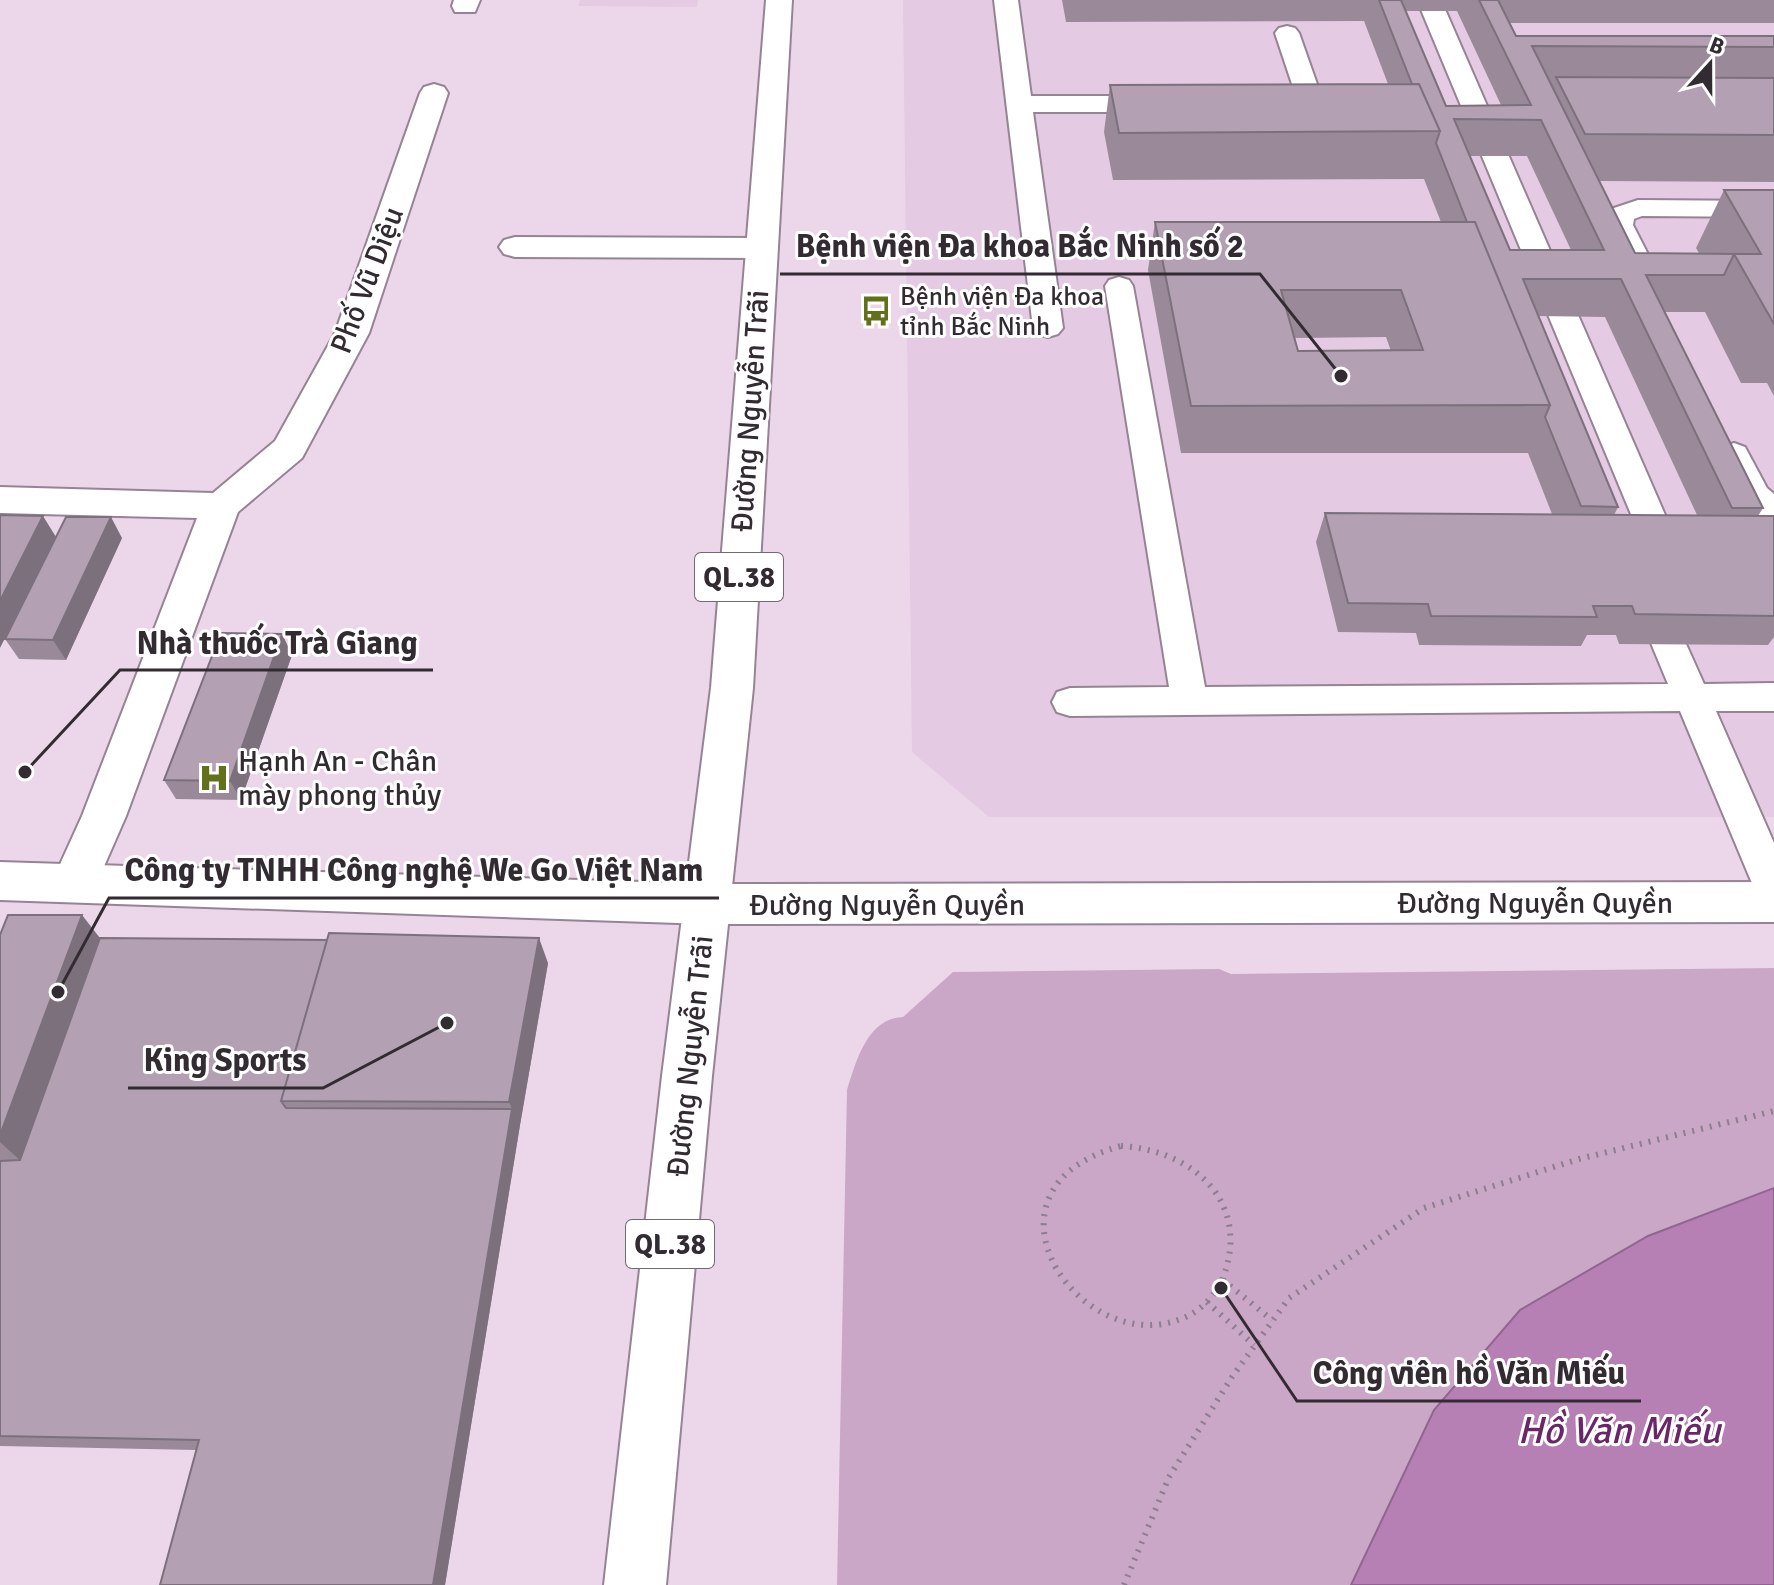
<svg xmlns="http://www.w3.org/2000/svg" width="1774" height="1585" viewBox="0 0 1774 1585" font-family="Signika,sans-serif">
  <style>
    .built { fill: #e4cae2 }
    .green { fill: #caa7c7 }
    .water { fill: #b680b4; stroke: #8f668d; stroke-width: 2 }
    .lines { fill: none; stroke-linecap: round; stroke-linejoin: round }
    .lane-casing { stroke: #968394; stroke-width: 4 }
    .street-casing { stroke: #968394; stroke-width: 4 }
    .secondary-casing { stroke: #968394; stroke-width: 4 }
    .highway-casing { stroke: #968394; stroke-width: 4 }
    .path { stroke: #8c7e8b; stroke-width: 6; stroke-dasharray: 2 7; stroke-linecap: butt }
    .lane { fill: #fff; fill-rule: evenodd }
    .street { fill: #fff; fill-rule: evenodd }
    .secondary { fill: #fff; fill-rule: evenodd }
    .highway { fill: #fff; fill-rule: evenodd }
    .wall { fill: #9a8a99; fill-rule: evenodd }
    .shaded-wall { fill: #7d707d }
    .building { fill: #b3a0b2; stroke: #7d707d; stroke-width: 2; fill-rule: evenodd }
    .labels { text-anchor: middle; stroke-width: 6; stroke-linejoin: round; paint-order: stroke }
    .far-poi-label { font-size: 26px; fill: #332b32; stroke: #fff; text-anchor: start }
    .shield { fill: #fff; stroke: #706b70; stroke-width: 2 }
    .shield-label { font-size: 28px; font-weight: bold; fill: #332b32 }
    .street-label { font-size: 30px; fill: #332b32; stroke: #fff }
    .poi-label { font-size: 30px; fill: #332b32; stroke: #fff; text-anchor: start }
    .near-water-label { font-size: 38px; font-style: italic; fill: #692768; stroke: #fff }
    .leader { fill: none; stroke: #332b32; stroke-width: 3 }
    .callout-dot { fill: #332b32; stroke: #fff; stroke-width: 3 }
    .callout-label { font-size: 32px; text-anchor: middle; font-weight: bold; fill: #332b32; stroke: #fff; stroke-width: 6; stroke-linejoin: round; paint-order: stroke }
  </style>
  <rect width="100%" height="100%" fill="#ecd7ea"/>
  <path class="built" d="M580,0H698L697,7L578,6Z
    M903,0H1774V817H989L912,752Z"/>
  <path class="green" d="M1774,968V1188L1648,1236L1434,1410L1351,1585H837L847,1090C856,1062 867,1018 903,1017L953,972L1219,969L1231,974Z"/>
  <path class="water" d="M1774,1188V1585H1351L1434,1410L1520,1310L1648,1236Z"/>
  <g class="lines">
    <g class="lane-casing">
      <path id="lane" d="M994,0H1018L1031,96H1159L1168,99L1172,104L1168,109L1159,112H1033L1063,328L1058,334L1048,337L1038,334L1033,328Z
        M1417,0H1441L1672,531L1667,539C1649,544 1628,543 1610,538L1605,530L1610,522L1633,519Z
        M1287,26L1295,28L1299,33L1324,104L1320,109H1272L1268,104L1272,99L1296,96L1275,33L1279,28Z
        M1638,200L1774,201V217L1642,216L1634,219L1633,225L1655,268L1651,274L1641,276L1631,274L1605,225L1611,209Z
        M1119,277L1129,280L1133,286L1205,687L1668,684L1631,595L1636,586L1648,583L1660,586L1704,684L1774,683V711H1716L1774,843V905L1760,900L1754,888L1680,711L1070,716L1057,712L1052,702L1057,692L1070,688L1169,687L1105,286L1109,280Z
        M1734,443L1745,447L1767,488L1774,494V523C1742,514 1731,482 1718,454L1723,447Z"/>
    </g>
    <g class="street-casing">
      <path id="street" d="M454,0H480L475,12H455L452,6Z
        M434,84L444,87L448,93L369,333L302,458L238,512L126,816L91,896L75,901L59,896L52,882L82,816L197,518L0,513V487L213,493L275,441L335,333L420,93L424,87Z
        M515,237L761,238L772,241L777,248L772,255L761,258L515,257L504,254L499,247L504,240Z"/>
    </g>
    <g class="secondary-casing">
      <path id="secondary" d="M0,862L707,884L1774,882V922L707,924L0,900Z"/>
    </g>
    <g class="highway-casing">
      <path id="highway" d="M766,0H792L753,688L712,1076L666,1585H604L662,1076L711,688Z"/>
    </g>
    <path class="path" d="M1121,1146C1194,1150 1253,1204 1222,1280C1214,1298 1197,1314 1178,1320C1077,1356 965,1188 1121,1146Z
      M1223,1280L1272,1320
      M1207,1302L1254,1345
      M1124,1585L1169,1477L1232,1377L1289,1298L1424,1208L1579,1159L1774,1111"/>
    <use href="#lane" class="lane"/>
    <use href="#street" class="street"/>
    <use href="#secondary" class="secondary"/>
    <use href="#highway" class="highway"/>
  </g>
  <path class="wall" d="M1062,0H1774V23H1509L1516,36H1774V182L1599,181L1635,253H1699L1696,248L1724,190H1774V396L1767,383H1741L1705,312H1665L1763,508L1758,516H1774V637L1768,645L1619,644L1616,635H1587L1581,646L1419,645L1416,633L1338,632L1316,542L1325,513L1552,514L1528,453H1181L1148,270L1155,222H1441L1424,179L1113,180L1104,132L1110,85L1388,84L1364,21L1066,22ZM1405,11H1457L1501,105L1446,106ZM1470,156H1527L1571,250H1510ZM1538,316L1605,317L1697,515H1614L1618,507ZM1386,337L1391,351H1298L1295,338Z
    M122,538L66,660L19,659L5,639Z
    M282,634L292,655L241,800L176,799L164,780Z
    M0,935L100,938L548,963L520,1125L445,1585H160L196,1450L0,1446Z"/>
  <path class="shaded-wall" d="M43,516L56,537L0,648V601Z
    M111,517L122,538L66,660L53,640Z
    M282,634L292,655L241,800L230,781Z
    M82,915L114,956L37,1176L0,1142V1135Z
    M539,938L548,963L520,1125L445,1585H433L512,1109L509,1102Z"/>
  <path class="building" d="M1379,0H1401L1446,106L1531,105L1479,0H1498L1516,36H1774V47L1532,46L1635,253L1738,254H1734L1724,275H1646L1763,508H1732L1621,279H1523L1618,507L1581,506L1545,417L1550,405L1475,222H1467L1436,143L1440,131L1419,84H1412ZM1454,119L1541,120L1604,250H1510Z
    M1556,77L1774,78V135L1585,134Z
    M1419,84L1440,131L1119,133L1110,85Z
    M1724,190H1774V324L1734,254H1761Z
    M1155,222H1475L1550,405L1191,406ZM1281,290H1401L1423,350L1298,351Z
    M1325,513L1774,516V616L1635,614L1632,606H1593L1597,617L1431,616L1428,604L1348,603Z
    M0,515L43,516L0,601Z
    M66,517H111L53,640L5,639Z
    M221,633L282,634L230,781L164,780Z
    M8,915H82L0,1135V935Z
    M329,933L539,938L509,1102L281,1101Z
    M100,938L327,940L281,1101L286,1108L512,1109L433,1585H160L199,1440L0,1436V1161L20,1160Z"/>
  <defs>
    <g id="bus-bare" transform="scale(2.4)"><path d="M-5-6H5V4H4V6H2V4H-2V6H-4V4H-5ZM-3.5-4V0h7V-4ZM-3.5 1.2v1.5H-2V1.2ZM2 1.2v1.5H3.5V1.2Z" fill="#62701b" stroke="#fff" stroke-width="2.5" paint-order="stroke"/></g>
    <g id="hospital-bare" transform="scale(2.4)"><path d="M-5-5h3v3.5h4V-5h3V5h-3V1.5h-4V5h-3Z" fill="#62701b" stroke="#fff" stroke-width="2.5" paint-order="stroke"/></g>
  </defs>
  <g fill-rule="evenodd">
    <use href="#bus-bare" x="876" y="311"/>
    <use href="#hospital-bare" x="214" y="778"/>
  </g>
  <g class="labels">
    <g class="far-poi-label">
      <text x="900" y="305">Bệnh viện Đa khoa<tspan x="900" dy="30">tỉnh Bắc Ninh</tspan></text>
    </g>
    <g class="shield">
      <rect x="695" y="553" width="88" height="48" rx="6"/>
      <rect x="626" y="1220" width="88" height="48" rx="6"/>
    </g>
    <g class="shield-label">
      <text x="739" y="587">QL.38</text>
      <text x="670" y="1254">QL.38</text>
    </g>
    <g class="street-label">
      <text transform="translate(367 280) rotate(-69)" y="10">Phố Vũ Diệu</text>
      <text transform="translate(750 411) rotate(-86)" y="10">Đường Nguyễn Trãi</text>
      <text x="1535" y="913">Đường Nguyễn Quyền</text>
      <text x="887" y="915">Đường Nguyễn Quyền</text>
      <text transform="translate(690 1056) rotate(-84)" y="10">Đường Nguyễn Trãi</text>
    </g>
    <g class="poi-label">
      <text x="238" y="771">Hạnh An - Chân<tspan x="238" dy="34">mày phong thủy</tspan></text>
    </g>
    <g class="near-water-label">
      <text x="1619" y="1443">Hồ Văn Miếu</text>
    </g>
  </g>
  <path class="leader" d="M1341 376L1260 274H780M25 772L120 670H433M58 992L109 898H719M447 1023L323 1088H128M1221 1288L1297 1401H1641"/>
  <g class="callout-dot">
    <circle cx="1341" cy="376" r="8"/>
    <circle cx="25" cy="772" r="8"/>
    <circle cx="58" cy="992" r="8"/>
    <circle cx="447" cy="1023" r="8"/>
    <circle cx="1221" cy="1288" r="8"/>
  </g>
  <g class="callout-label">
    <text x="1020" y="257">Bệnh viện Đa khoa Bắc Ninh số 2</text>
    <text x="277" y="654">Nhà thuốc Trà Giang</text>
    <text x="414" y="881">Công ty TNHH Công nghệ We Go Việt Nam</text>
    <text x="225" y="1071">King Sports</text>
    <text x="1469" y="1384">Công viên hồ Văn Miếu</text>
  </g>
  <g transform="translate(1710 64) rotate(21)" stroke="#ffffff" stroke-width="6" paint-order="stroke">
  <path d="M0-6L14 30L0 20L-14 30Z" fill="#332b32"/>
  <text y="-12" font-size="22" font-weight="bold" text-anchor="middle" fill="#332b32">B</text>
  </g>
</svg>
